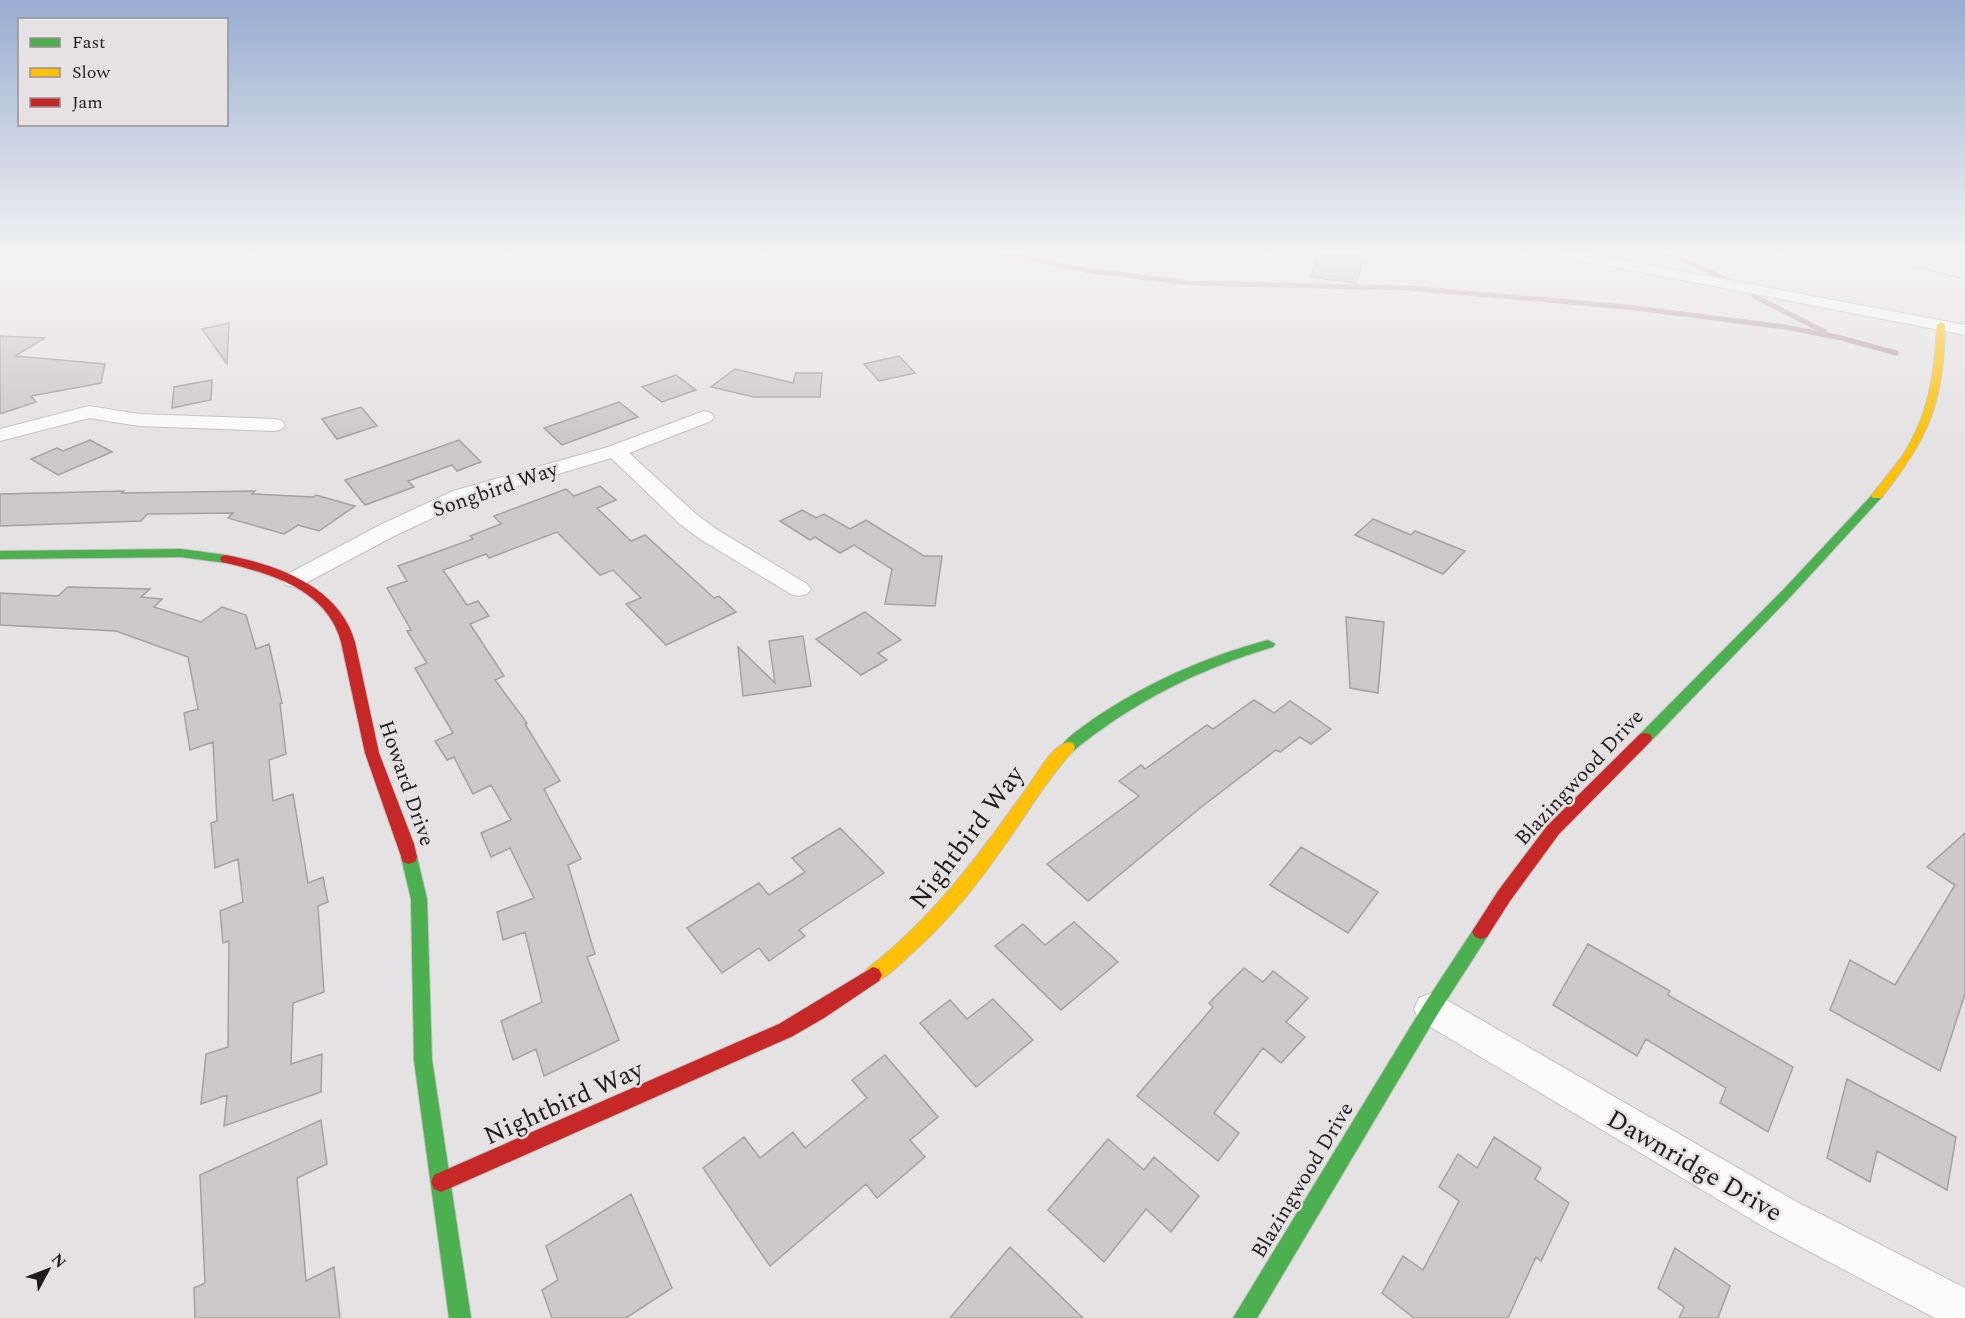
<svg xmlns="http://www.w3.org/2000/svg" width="1965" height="1318" viewBox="0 0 1965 1318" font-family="Spectral,serif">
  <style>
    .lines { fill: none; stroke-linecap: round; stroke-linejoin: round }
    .stream { stroke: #bfa3ae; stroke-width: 5 }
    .building { fill: #cbc9ca; stroke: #a4a1a2; stroke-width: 1.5 }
    .street-casing { stroke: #c3c0c1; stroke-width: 2 }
    .fast-casing { stroke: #c3c0c1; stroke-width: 2 }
    .slow-casing { stroke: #c3c0c1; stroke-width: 2 }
    .jam-casing { stroke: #c3c0c1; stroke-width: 2 }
    .path { stroke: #c3c2c3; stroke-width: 2; stroke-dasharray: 4 2; stroke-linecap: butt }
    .street { fill: #fbfbfb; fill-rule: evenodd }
    .fast { fill: #4caf50; fill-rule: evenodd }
    .slow { fill: #ffc107; fill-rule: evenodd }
    .jam { fill: #c62828; fill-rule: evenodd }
    .labels { text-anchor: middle; stroke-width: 5; stroke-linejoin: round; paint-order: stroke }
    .street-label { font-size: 21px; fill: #1d1c1c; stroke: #e6e1e3 }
    .near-street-label { font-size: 26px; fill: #1d1c1c; stroke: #e6e1e3 }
  </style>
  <rect width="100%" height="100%" fill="#e5e2e3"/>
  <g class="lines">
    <path class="stream" d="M992,252L1091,271L1191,283L1407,288L1627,307L1785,327L1841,338L1896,353
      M1660,252L1689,262L1727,280
      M1754,296L1825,332"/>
  </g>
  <path class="building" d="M1331,252H1366L1356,283L1311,277L1319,253L1330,254Z
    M229,323L227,364L202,329Z
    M0,336L45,338L15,356L105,364L101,383L31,396L36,402L0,414Z
    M899,356L915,373L879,381L864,364Z
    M735,369L793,383L796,373H822L820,397H754L711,387Z
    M676,375L696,390L662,402L642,387Z
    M212,380L211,400L172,408L174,387Z
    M619,402L638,417L562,445L544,428Z
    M361,407L377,426L337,439L322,419Z
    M90,440L112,452L58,475L31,459L57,448L63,451Z
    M459,440L481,462L457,471L452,465L408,481L414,487L365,505L345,480Z
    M600,486L616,500L597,508L631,541L645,535L714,598L719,596L736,612L666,645L626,604L641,598L613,570L600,575L557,532L489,558L486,554L443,570L467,605L478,601L489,616L470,624L504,676L495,680L527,723L525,724L560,781L544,789L581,859L568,865L595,954L587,957L619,1040L544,1076L536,1049L513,1060L501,1021L542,1002L525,932L503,940L497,912L534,898L510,848L491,857L481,833L511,820L491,785L473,794L454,757L447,760L435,741L453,733L415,668L427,663L407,631L411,630L387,588L407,581L398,566L473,539L470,536L501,524L494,516L566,489L574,496Z
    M124,491L122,493L255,491L252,494L313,497L316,495L355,506L319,531L298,525L284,534L228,518L233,513L147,514L141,521L0,526V494Z
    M802,510L816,518L824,514L850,529L866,520L924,556H942L935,606L885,604L892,569L854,545L840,553L815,537L810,540L780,521Z
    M1373,519L1411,535L1415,531L1465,551L1443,574L1355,535Z
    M68,587L150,589L141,597L162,599L154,607L201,622L222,607L246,615L256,649L269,644L282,703L280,704L286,754L269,760L273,801L293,794L308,883L323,877L328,902L318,906L324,992L293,1003L291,1064L322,1054L321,1092L224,1126L227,1095L201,1104L206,1054L228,1047L229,941L223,943L220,911L243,902L238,859L215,868L211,823L217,821L213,742L190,750L184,713L198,709L188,657L116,631L0,625V593L58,596Z
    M865,612L901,640L878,653L887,660L861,675L816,639Z
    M1346,617L1384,622L1378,693L1350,688Z
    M803,636L811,686L743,696L738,647L775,683L769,641Z
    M1254,700L1274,713L1290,701L1331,729L1311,744L1300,737L1280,752L1276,750L1200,808L1088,901L1047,864L1139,796L1119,781L1141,765L1145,769L1207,725L1213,729Z
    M840,828L884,873L799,930L805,936L769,961L759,948L722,973L687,928L759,883L769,895L805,872L792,858Z
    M1965,833V994L1940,1071L1830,1010L1850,960L1895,985L1955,885L1927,867Z
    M1301,847L1378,892L1348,933L1270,885Z
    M1074,922L1118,962L1061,1010L995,946L1023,924L1045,945Z
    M1588,944L1670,991L1668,995L1793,1067L1768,1132L1720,1103L1726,1088L1646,1039L1637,1056L1553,1005Z
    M1244,968L1263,982L1273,971L1308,998L1286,1022L1305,1037L1281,1063L1263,1048L1214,1113L1239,1133L1218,1161L1137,1096L1213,1007L1209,1003Z
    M993,999L1033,1040L976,1087L920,1023L950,1000L967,1019Z
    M885,1055L938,1117L910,1140L925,1157L877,1198L866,1184L770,1266L703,1168L744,1137L760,1158L793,1132L805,1148L867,1098L852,1080Z
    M1847,1079L1956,1137L1947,1190L1877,1151L1870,1182L1827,1158Z
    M321,1120L327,1164L297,1178L306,1281L334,1267L340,1318H195L194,1288L205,1283L200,1175Z
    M1494,1137L1541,1168L1535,1179L1569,1203L1541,1261L1536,1257L1508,1318H1414L1382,1293L1403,1256L1423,1270L1459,1201L1439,1187L1458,1154L1477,1168Z
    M1108,1139L1144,1170L1154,1157L1199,1196L1171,1232L1146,1209L1104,1262L1048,1210Z
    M631,1194L672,1288L626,1318H552L542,1290L558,1280L546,1246Z
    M1010,1247L1083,1318H950Z
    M1675,1248L1730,1286L1718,1318H1679L1684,1307L1658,1288Z"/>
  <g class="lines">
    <g class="street-casing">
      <path id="street" d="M1552,252H1581L1965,325V335L1559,256Z
        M89,406L139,414L275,419L282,421L285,425L282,429L275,431L139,426L89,418L0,441V429Z
        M704,411L711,413L714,417L711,421L629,453L696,514L716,529L807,584L811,589L807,594L799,596L791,594L700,539L680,524L611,458L469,501L394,536L302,585L294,587L286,585L282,580L286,575L378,526L453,491L608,447Z
        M1431,993L1443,998L1797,1202L1965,1288V1318H1935L1769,1230L1419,1020L1414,1009L1419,998Z"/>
    </g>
    <g class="fast-casing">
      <path id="fast" d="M1877,493L1883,496L1881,498L1791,596L1650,742H1640L1638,738L1640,734L1783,590L1873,494Z
        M181,549L226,555L232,559L226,563L181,557L0,559V551Z
        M1268,640L1275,644L1273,647C1199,669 1133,702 1073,751H1063L1061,747C1067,736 1082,728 1092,720C1146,683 1205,657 1268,640Z
        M409,850L415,852L417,857L427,899L432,1060L471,1318H449L414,1060L411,899L401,857L403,852Z
        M1481,925L1487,927L1490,932L1487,937L1437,1015L1257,1318H1233L1425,1003L1475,927Z"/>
    </g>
    <g class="slow-casing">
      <path id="slow" d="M1941,322L1945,325C1944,402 1929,438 1881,498H1873L1871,496C1882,482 1893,469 1903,455C1929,415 1935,372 1937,325Z
        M1068,742L1073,743L1075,747L1073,751C1049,777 1031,807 1011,836C982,879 949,921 910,955C899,965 887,978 873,983L867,981L864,975L867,969C935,916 979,855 1029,785C1038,772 1052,746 1068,742Z"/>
    </g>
    <g class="jam-casing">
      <path id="jam" d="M226,555C277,565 339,586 355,642L379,753L414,844L417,857L415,862L409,864L403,862L365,753L341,642C327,589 269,573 222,562L220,559L222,556Z
        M1645,733L1650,734L1652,738L1650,742L1559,834L1510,901L1487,937L1481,939L1475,937L1472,932L1475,927L1498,891L1547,826L1640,734Z
        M873,967L879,969L882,975L879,981L824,1018L793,1036L448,1189L441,1192L434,1189L431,1182L434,1175L779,1024Z"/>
    </g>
    <path class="path" d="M1857,252L1965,279"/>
    <use href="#street" class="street"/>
    <use href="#fast" class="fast"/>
    <use href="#slow" class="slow"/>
    <use href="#jam" class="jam"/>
  </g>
  <linearGradient id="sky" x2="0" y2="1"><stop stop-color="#97add1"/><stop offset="0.58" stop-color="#f3f2f2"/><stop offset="1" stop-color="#f3f2f2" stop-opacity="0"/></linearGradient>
  <rect width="1965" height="436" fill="url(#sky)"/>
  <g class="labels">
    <g class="street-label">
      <text transform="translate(495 489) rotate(-19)" y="7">Songbird Way</text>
      <text transform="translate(1579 777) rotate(-47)" y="7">Blazingwood Drive</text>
      <text transform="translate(407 783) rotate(71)" y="7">Howard Drive</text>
      <text transform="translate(1302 1180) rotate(-59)" y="7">Blazingwood Drive</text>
    </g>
    <g class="near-street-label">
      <text transform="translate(966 837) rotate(-53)" y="9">Nightbird Way</text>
      <text transform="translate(563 1102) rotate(-24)" y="9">Nightbird Way</text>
      <text transform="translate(1695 1165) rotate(30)" y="9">Dawnridge Drive</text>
    </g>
  </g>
  <rect x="18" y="18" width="210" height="108" fill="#e6e1e3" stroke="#969293" stroke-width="1.5"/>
  <rect x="30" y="38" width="30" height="9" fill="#4caf50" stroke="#969293" stroke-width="1.5"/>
  <text x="72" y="48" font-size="18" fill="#1d1c1c">Fast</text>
  <rect x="30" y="68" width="30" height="9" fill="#ffc107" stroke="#969293" stroke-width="1.5"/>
  <text x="72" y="78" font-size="18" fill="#1d1c1c">Slow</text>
  <rect x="30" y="98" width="30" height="9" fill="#c62828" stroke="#969293" stroke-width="1.5"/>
  <text x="72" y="108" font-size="18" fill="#1d1c1c">Jam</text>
  <g transform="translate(48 1270) rotate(49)" stroke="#e6e1e3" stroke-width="4.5" paint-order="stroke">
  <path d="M0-4.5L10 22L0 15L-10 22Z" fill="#1d1c1c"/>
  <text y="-9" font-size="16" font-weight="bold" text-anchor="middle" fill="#1d1c1c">N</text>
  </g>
</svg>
